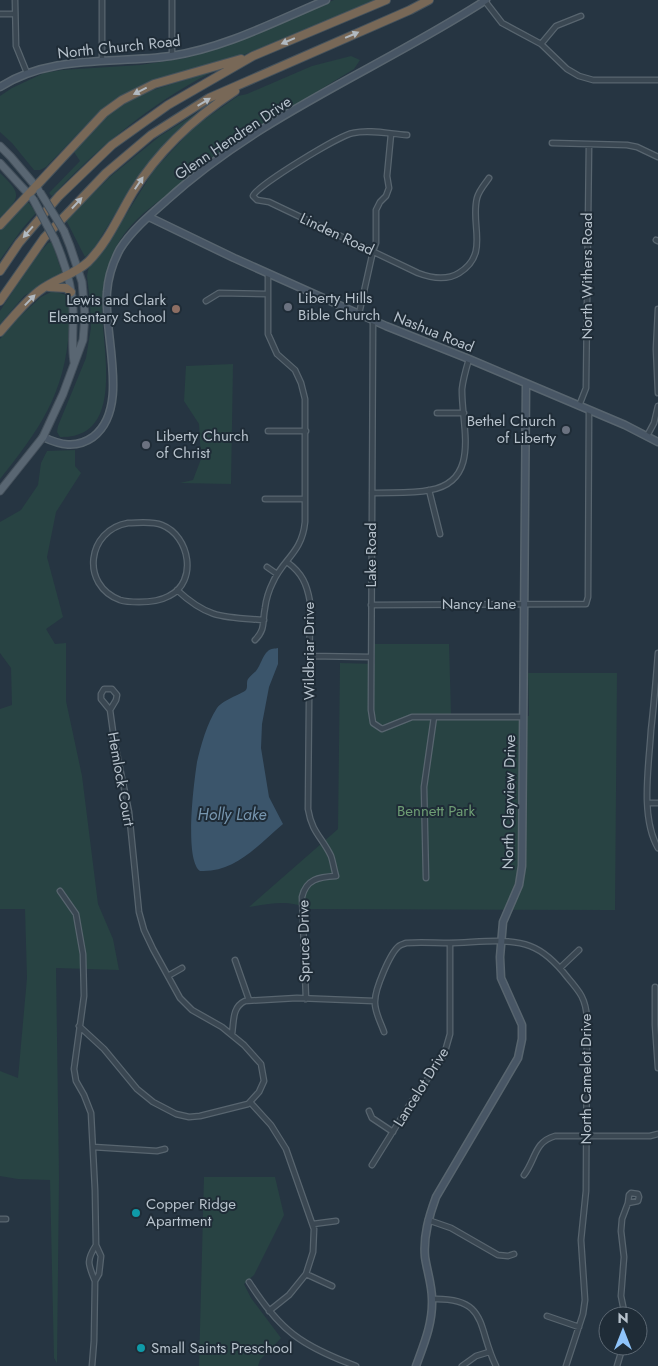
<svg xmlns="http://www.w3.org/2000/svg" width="658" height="1366" viewBox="0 0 658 1366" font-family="Jost,sans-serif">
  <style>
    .green { fill: #284343 }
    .water { fill: #3b556b }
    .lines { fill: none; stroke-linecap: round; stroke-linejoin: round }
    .street-casing { stroke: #58656f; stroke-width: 7 }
    .secondary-casing { stroke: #58656f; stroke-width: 9 }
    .primary-casing { stroke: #44505b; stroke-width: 9 }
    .highway-casing { stroke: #45525c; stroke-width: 10 }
    .street { stroke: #3a4752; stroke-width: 4.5 }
    .secondary { stroke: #485665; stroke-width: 6 }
    .primary { stroke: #596672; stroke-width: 7 }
    .highway { stroke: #786857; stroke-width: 8 }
    .primary-bridge-casing { stroke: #44505b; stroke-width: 9; stroke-linecap: butt }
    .primary-bridge { stroke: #596672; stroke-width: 7 }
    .oneway { fill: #b1b9c0 }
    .worship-dot { fill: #6b7280; stroke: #1f2c37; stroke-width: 2 }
    .education-dot { fill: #8d6e63; stroke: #1f2c37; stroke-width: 2 }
    .culture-dot { fill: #0f9aa8; stroke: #1f2c37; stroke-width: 2 }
    .labels { text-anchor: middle; stroke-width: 4; stroke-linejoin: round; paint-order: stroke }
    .street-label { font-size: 15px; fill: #b7c2cc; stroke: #1f2c37 }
    .poi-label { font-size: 15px; fill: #b7c2cc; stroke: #1f2c37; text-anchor: start }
    .park-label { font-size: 15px; fill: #6e9d74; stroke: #1f2c37 }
    .water-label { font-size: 16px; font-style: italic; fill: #7796af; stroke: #1f2c37 }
  </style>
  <rect width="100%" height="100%" fill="#263542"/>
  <path class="green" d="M334,0H377L241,56L118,99L93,118L46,167L40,170H34L12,143L0,132V96L12,88L44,73L62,70L140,65L186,58L227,45Z
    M351,56L360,60L354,69C325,87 296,104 267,123C243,139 220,157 197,174C167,196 127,218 113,254C106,271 102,286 102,305C101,345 127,439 60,437L57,432L58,426L86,358L91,328L90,301L87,276L89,266L110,240L154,170L195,126L238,96L247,94L312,66Z
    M209,72L210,73C149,105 99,147 52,196L49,193L80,161L74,152L111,112L138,95Z
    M213,103L159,152L136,180L93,250L85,257L66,220L111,176L160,136Z
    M0,173C22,194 21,197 0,218Z
    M26,203H29L36,213L22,229L0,260V229Z
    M52,242L62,273L24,296L0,324V311L31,263L48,243Z
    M53,291L66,295C72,305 70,318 69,329C65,394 39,430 0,479V339L15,321L41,297Z
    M233,364L231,484L180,483L193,480L201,459L199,424L184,401L186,366Z
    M75,450V466L81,473L56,512L47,557L63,617L46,629L55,644L66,643V701L82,776L98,904L113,939L119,970L56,968L59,1177L57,1363L54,1358L50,1180L18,1179L0,1176V1071L18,1078L27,978L25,909H0V709L12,705L11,668L0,653V522L21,510L38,485L41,463L47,451Z
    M374,644H449L451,714L529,716L528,673H617L615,910L308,909C288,899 270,904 249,907L338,829L340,663L375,664Z
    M204,1177H275L284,1215L254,1275L244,1284L251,1298L281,1338L260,1360L258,1366H199Z"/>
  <path class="water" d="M278,648V664L269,687L262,724L261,748L269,797L283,824C258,845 235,873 200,871C184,859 194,782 197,762C201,745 207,723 217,708C224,699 244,693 246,690C248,687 246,682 248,679C250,676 253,674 256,671C261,665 262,656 268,651C271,648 275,649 278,648Z"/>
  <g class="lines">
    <g class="street-casing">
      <path id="street" d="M15,0L16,46L27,73
        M102,0V61
        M485,1L502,23L541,44L567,69L579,76L593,80H658
        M0,14H15
        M541,44L556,26L581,16
        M172,56V0
        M407,135C390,134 370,129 353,133C340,135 256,186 253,196L257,200L269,202L418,273C431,278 446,281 459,273C490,254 470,225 477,198C479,190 485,184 489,178
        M552,143L627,145L637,147L658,157
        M656,240L658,241
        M206,301L219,293L267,294
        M658,309L656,349L658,393
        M359,314L373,251L376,243V210L380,202L386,196L389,188L387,176L391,134
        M373,320L371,710L373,723L382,729L412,717H523
        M579,406L586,388L589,144
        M437,413H464
        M268,431H306
        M647,436L654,423L658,406
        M429,490L440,534
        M372,493C391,492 411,494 430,490C482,481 461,424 462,389C463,379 466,369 469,359
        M265,499H305
        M128,523C139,523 152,521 162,525C190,536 198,582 169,596C160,601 150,602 139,602C133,602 126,602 120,600C80,585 87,530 128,523Z
        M287,562C302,573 307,584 310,602L308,809C312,833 322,837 331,856C333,862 334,869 336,876C319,877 306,879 302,897L306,999
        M267,567L277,574
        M177,590C208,619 224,617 264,620
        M371,605L586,604L588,597L589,410
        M255,640C266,629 262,622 265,608C266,600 269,590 273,582C283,559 302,553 305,522V399L301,383L295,370L277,354L268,334V273
        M658,653C656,679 654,704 651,730C649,765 640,817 658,848
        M310,656L371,657
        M104,689H112L117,695L116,700L110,710L101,699V694Z
        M648,803H658
        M426,878L424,787L434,717
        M60,891L76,914L83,954L84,996L74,1069L76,1081L84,1095L91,1113L95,1190L96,1245L101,1256L99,1274L95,1281C88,1264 86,1261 96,1245
        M235,960L249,1000
        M560,968L579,950
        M168,976L182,968
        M655,987V1025L658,1068
        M79,1026L104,1049L137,1089L153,1102L176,1114L189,1117L200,1116L248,1104L259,1092L264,1081L261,1064L244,1045L222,1027L192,1010L180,998L153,949L144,930L139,912L129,812L114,739L110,710
        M384,1032C381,1023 374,1011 375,1001C375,989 390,953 399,946C402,944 404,944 406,943C421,942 435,943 449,943C474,943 507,937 530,946C546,952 558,965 568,978C580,992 586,999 587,1019L586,1191L581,1240L585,1300L583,1314L566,1366
        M232,1034C234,1021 232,1007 245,1001L297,998L374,1001
        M250,1102L271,1125L286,1149L314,1229L313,1252L306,1274L289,1295L269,1311
        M369,1111L372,1118L393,1132
        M93,1147L157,1151L165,1149
        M372,1165L410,1104L444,1055L450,1034V943
        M524,1175C536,1159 534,1142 555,1136H650L658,1134
        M0,1219H6
        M428,1220L451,1228L498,1255L508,1256L514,1254
        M313,1224L336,1221
        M306,1274L332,1286
        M249,1282C280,1331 302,1346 356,1366
        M432,1299C489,1297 477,1328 496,1366
        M547,1316L579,1327
        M625,1316L621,1296L624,1257L621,1231L622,1219L628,1203L629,1195L631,1193L638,1194L639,1197L638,1201L628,1203
        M92,1366L94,1341L95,1281
        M462,1366L476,1356L489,1352
        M617,1366L623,1346"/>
    </g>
    <g class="secondary-casing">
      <path id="secondary" d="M0,87C51,54 114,64 171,56C225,48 276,21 326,0
        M149,217L234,258L386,326L469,359L625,425L658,442
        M43,437C60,445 76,449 93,437C131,408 103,334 107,292C108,278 113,262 120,249C132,230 150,215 167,200C260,115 381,68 486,0
        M416,1366C424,1344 433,1323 432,1299C432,1285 427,1271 425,1257C423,1236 429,1216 436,1197L518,1058L522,1039V1025L501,978L500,957L503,922L519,885L522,866L526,384"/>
    </g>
    <g class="primary-casing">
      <path id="primary" d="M0,146L11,157L38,189
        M0,163L32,198
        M55,240C64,261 72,285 73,308C74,326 71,344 74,362
        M0,491L43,437L63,394L83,340L85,316L82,282L70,246L64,231"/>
    </g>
    <g class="highway-casing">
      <path id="highway" d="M0,225L104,113L122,100L154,84L241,59
        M0,271L19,243L59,196L112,145L168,105L253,56L386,0
        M49,287L66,288L71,292
        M0,301L44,238L106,173L151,135L209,98L410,10L429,0
        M0,332C11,319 26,301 39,291C54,279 74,275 88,262C108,242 119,215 133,192C159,150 194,118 235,91"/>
    </g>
    <use href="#street" class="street"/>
    <use href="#secondary" class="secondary"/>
    <use href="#primary" class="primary"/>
    <use href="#highway" class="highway"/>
    <g class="primary-bridge-casing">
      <path id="primary-bridge" d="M40,192L64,231
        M33,199L55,240"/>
    </g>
    <use href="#primary-bridge" class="primary-bridge"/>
  </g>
  <defs><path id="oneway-solid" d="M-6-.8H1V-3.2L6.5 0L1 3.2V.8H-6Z" transform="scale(1.25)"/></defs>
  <g class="oneway">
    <use href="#oneway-solid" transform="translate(352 35) rotate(-23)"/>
    <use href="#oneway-solid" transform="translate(288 41) rotate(157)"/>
    <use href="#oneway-solid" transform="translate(140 91) rotate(153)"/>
    <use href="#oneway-solid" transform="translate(204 102) rotate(-31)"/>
    <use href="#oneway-solid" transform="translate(139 183) rotate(-56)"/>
    <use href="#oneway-solid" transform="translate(77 203) rotate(-47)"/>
    <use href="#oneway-solid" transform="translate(28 232) rotate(131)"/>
    <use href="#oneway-solid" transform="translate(30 300) rotate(-46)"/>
  </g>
  <g class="worship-dot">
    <circle cx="288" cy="307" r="5"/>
    <circle cx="566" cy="430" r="5"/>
    <circle cx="146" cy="445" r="5"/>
  </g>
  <circle class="education-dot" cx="176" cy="309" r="5"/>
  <g class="culture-dot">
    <circle cx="136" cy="1213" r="5"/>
    <circle cx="141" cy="1348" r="5"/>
  </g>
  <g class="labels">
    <g class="street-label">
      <text transform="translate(119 47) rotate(-6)" y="5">North Church Road</text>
      <text transform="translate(233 138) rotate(-34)" y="5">Glenn Hendren Drive</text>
      <text transform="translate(337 234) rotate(25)" y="5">Linden Road</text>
      <text transform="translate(587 276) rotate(-90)" y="5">North Withers Road</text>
      <text transform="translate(434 332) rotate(22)" y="5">Nashua Road</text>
      <text transform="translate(371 555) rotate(-90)" y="5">Lake Road</text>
      <text x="479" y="609">Nancy Lane</text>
      <text transform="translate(309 651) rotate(-90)" y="5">Wildbriar Drive</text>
      <text transform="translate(121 779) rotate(80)" y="5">Hemlock Court</text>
      <text transform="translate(509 802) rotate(-89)" y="5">North Clayview Drive</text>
      <text transform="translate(304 941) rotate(-91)" y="5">Spruce Drive</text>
      <text transform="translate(586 1079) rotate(-90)" y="5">North Camelot Drive</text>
      <text transform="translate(421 1087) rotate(-58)" y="5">Lancelot Drive</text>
    </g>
    <g class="poi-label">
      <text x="298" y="303">Liberty Hills<tspan x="298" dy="17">Bible Church</tspan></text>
      <text x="166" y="305" text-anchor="end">Lewis and Clark<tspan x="166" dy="17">Elementary School</tspan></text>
      <text x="556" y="426" text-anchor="end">Bethel Church<tspan x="556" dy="17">of Liberty</tspan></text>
      <text x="156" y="441">Liberty Church<tspan x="156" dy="17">of Christ</tspan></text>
      <text x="146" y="1209">Copper Ridge<tspan x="146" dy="17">Apartment</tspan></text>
      <text x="151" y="1353">Small Saints Preschool</text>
    </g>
    <g class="park-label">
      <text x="436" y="816">Bennett Park</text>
    </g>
    <g class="water-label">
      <text x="232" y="820">Holly Lake</text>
    </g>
  </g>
  <g transform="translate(623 1331)"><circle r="24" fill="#1f2c37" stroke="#5c6873"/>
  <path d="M0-4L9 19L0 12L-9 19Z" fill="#8fc4fa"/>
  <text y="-8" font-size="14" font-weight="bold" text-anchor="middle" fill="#b7c2cc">N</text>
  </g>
</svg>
